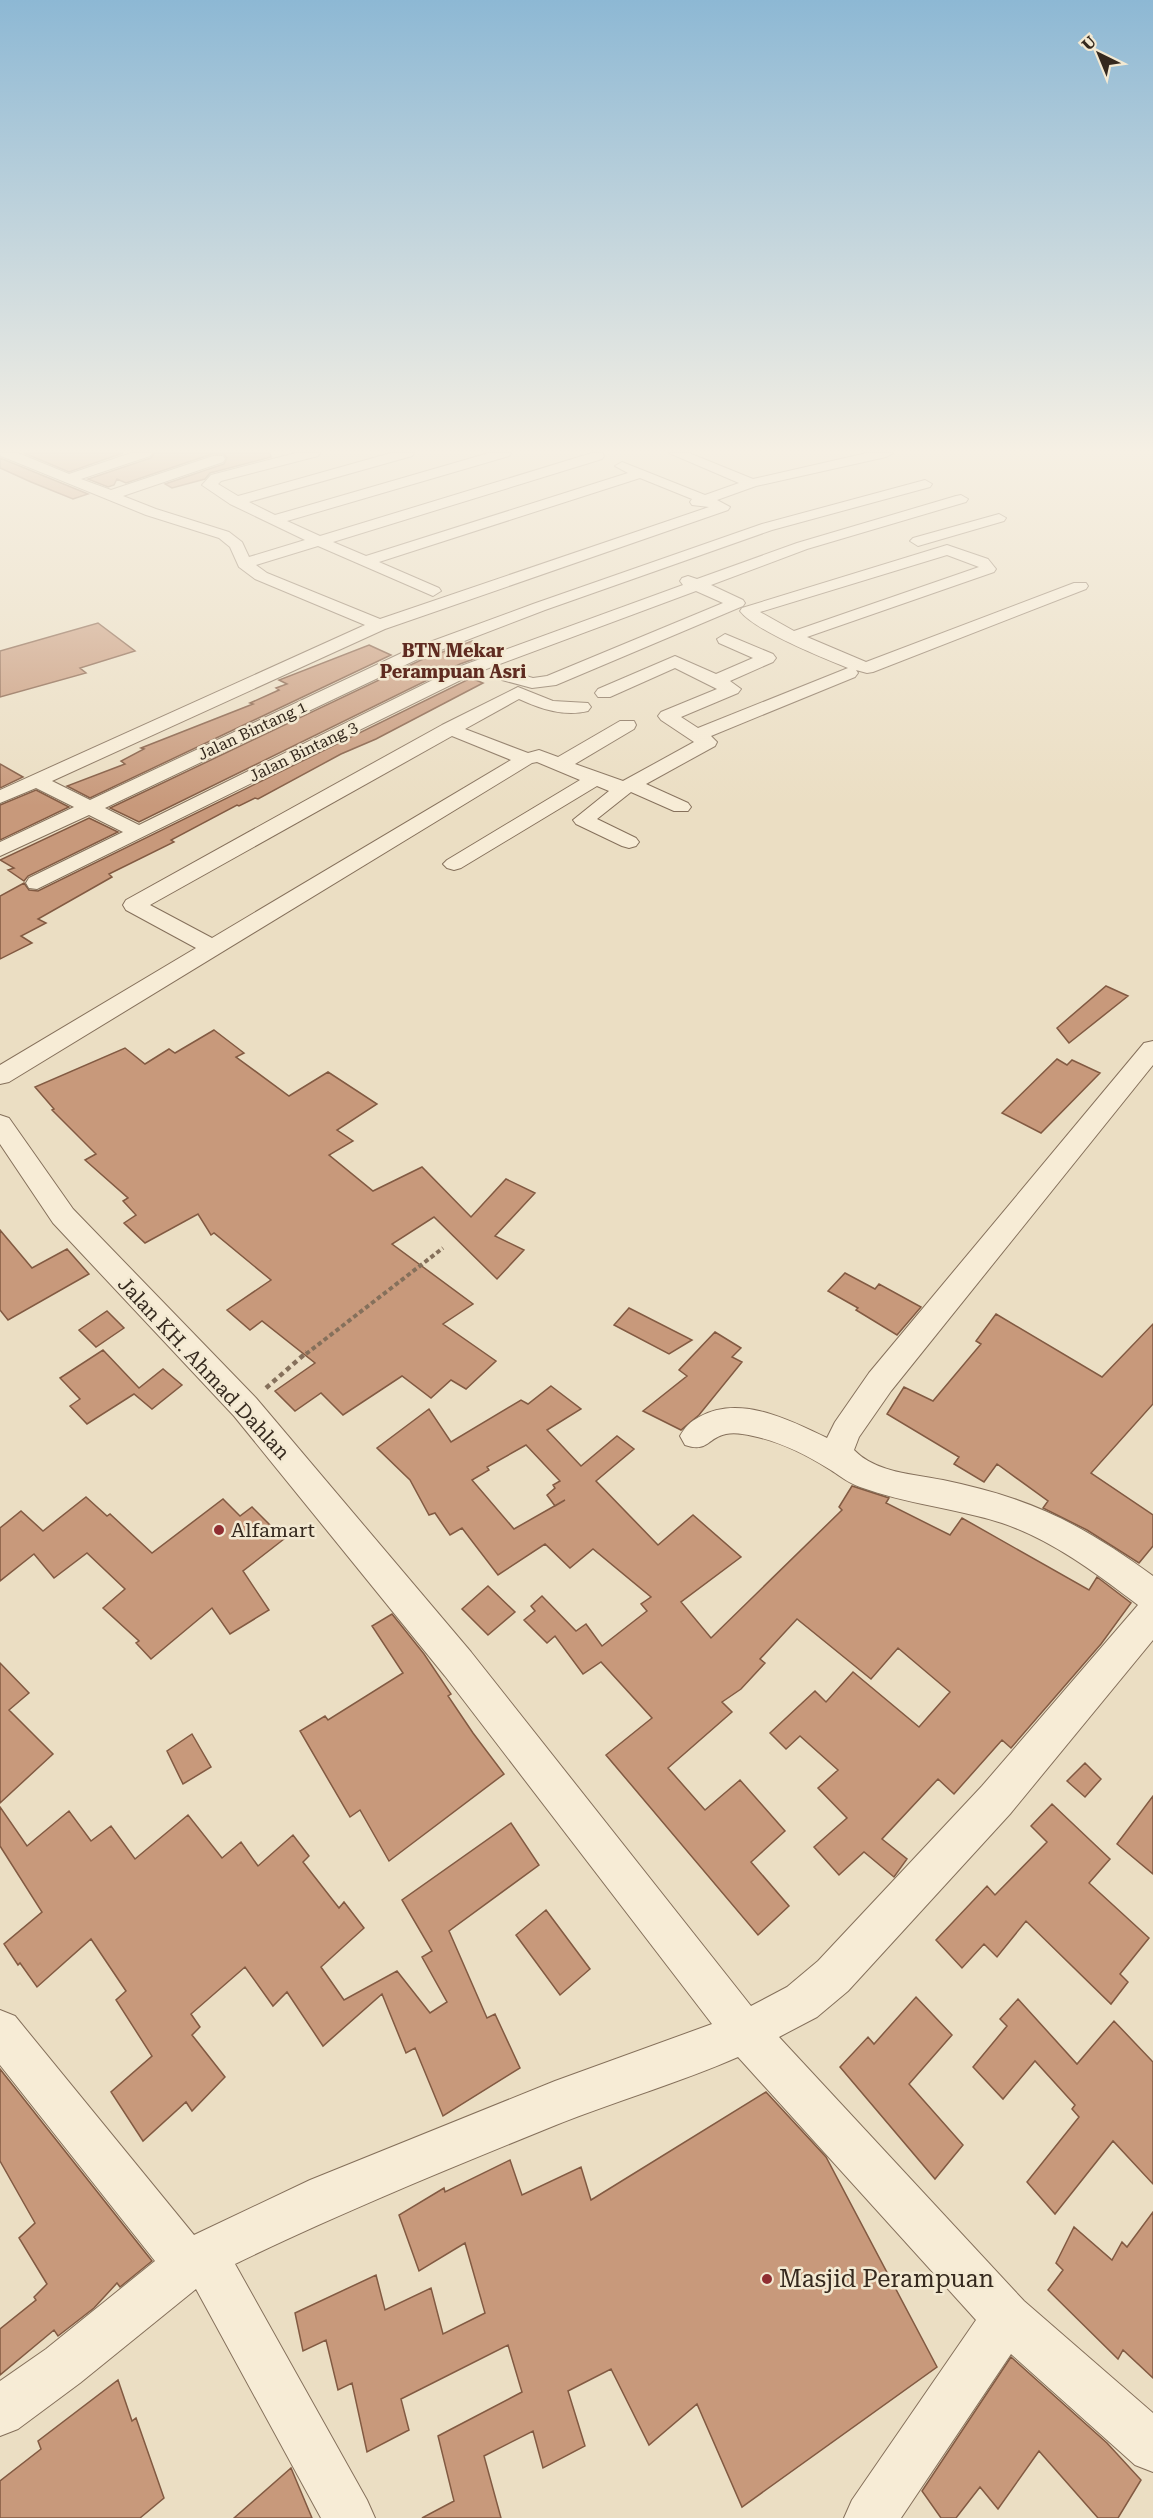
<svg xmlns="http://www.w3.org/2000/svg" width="1153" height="2518" viewBox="0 0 1153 2518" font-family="'Roboto Serif',serif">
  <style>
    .building { fill: #c8997b; stroke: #825a42; stroke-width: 1.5; fill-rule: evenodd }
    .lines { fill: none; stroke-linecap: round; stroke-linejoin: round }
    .minor-casing { stroke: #85705b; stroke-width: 2 }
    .path-far1 { stroke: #85705b; stroke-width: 4; stroke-dasharray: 4.5 3; stroke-linecap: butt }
    .path { stroke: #85705b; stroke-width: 4.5; stroke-dasharray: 5 4; stroke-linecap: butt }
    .minor { fill: #f7ecd6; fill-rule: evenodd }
    .poi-dot { fill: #902e32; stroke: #f3e9d2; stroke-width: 2 }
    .labels { text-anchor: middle; stroke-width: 5; stroke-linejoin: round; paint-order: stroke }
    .far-street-label { font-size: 16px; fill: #35291e; stroke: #f3e9d2 }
    .far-neighbourhood-label { font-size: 18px; font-weight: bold; fill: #5f2b20; stroke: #f3e9d2 }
    .street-label { font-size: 20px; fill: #35291e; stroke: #f3e9d2 }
    .poi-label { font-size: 20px; fill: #35291e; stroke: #f3e9d2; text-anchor: start }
    .near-poi-label { font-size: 24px; fill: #35291e; stroke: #f3e9d2; text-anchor: start }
  </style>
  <rect width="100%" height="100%" fill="#ebdec3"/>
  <path class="building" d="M24,453H123L69,472Z
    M154,453H270L271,457L210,473L205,479L172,488L165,484L224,464L227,458L223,454H212L126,483L117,479L114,485L108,487L88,479L151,458Z
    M0,458L88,494L73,499L31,482L0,468Z
    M98,623L135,651L80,668L86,673L0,697V651Z
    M472,641L491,653L460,664L139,822L110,808L421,660Z
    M369,645L391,655L90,798L67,786L125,764L121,761L144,749L141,748L253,704L250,703L279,690L276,688L287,684L279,680Z
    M471,678L483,683L376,739L341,754L258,799L255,798L239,806L237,805L171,840L174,842L109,874L112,877L38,919L46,923L21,936L32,943L0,959V896L24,883L29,890L38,891Z
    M0,764L23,777L0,788Z
    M36,790L69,807L0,840V805Z
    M89,818L118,832L28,876L24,881L8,870L14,868L0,860Z
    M1106,986L1128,996L1069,1043L1057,1028Z
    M214,1030L244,1053L236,1057L289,1096L328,1072L377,1104L337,1130L353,1141L329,1155L373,1191L422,1167L471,1217L506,1179L535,1193L495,1236L524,1250L497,1279L434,1217L392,1244L473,1304L443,1324L496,1361L466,1389L451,1380L431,1398L402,1376L343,1415L321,1393L295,1411L275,1391L315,1363L262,1321L250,1330L227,1310L271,1280L214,1233L211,1235L198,1214L145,1243L124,1223L136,1215L123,1201L128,1198L85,1160L96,1154L52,1110L54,1109L35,1087L125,1048L145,1064L169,1049L175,1053Z
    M1057,1059L1067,1065L1072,1060L1100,1073L1041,1133L1002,1113Z
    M0,1230L32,1268L67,1249L89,1274L8,1320L0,1310Z
    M845,1273L875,1289L879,1284L921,1307L897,1335L856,1310L858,1308L828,1291Z
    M629,1308L692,1340L669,1354L614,1325Z
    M107,1311L124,1328L96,1347L79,1330Z
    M996,1314L1102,1377L1153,1324V1404L1091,1473L1153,1515V1546L1139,1563L1087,1530L1043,1508L1048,1501L997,1464L984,1482L954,1464L959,1457L887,1414L904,1387L933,1401L981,1344L976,1341Z
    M715,1332L741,1348L732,1357L742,1362L699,1415L681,1430L643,1411L687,1376L679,1370Z
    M103,1350L139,1388L163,1369L182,1385L152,1409L134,1394L87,1424L70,1406L80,1399L60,1378Z
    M551,1386L581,1409L547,1430L581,1466L617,1436L634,1449L596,1481L658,1545L693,1515L741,1557L681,1602L711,1638L842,1510L839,1507L852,1486L889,1498L886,1503L950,1535L962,1518L1089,1590L1097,1577L1131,1603L1101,1644L1011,1748L1002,1740L954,1794L938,1779L882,1839L907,1859L894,1877L864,1852L839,1875L814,1847L847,1818L818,1788L838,1770L800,1736L786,1749L770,1733L815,1691L826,1702L853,1672L919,1727L950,1692L898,1648L871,1679L797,1619L760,1659L765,1663L741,1689L722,1702L732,1712L668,1768L705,1810L740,1780L785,1831L751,1862L789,1906L758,1935L606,1755L652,1718L601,1662L583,1674L555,1636L547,1643L524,1620L535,1611L531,1606L542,1596L576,1631L586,1624L602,1646L647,1611L641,1604L651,1597L593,1549L570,1568L545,1544L498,1575L462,1528L450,1535L435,1513L429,1515L410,1480L377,1448L429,1409L451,1442L521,1400L528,1404ZM526,1445L560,1481L553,1485L555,1488L547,1495L555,1506L565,1500L514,1529L472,1480L489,1470L487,1467Z
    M86,1497L107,1516L110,1514L152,1553L223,1499L240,1516L252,1507L284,1539L243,1571L269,1610L230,1634L212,1608L151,1659L136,1643L139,1641L103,1608L125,1589L87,1553L54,1578L34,1554L0,1581V1528L21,1511L43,1531Z
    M488,1586L515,1612L488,1635L462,1609Z
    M392,1614L424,1654L451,1694L448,1696L473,1733L504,1774L389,1861L360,1810L350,1817L300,1731L325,1716L328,1720L403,1673L372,1626Z
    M0,1663L29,1693L9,1710L53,1754L0,1803Z
    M192,1734L211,1767L183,1784L167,1751Z
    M1085,1763L1101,1779L1085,1797L1067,1781Z
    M1153,1796V1874L1117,1844Z
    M1052,1804L1110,1859L1089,1883L1149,1938L1120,1974L1128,1982L1111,2004L1026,1921L997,1957L984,1944L962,1968L936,1940L987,1886L995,1895L1047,1842L1031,1826Z
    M0,1807L27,1846L69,1811L91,1841L111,1826L135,1859L188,1815L222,1858L241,1842L258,1866L293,1835L309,1856L303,1862L339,1908L344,1902L364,1928L321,1967L344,2000L397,1971L430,2013L447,2002L422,1957L432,1951L402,1900L511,1823L539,1865L449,1931L487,2018L495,2014L520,2068L443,2116L415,2048L406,2053L382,1994L323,2046L287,1992L273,2006L245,1967L191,2014L200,2027L192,2035L225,2077L192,2111L186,2102L143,2141L111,2092L152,2056L116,2000L126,1991L91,1939L37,1987L20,1963L18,1965L4,1944L42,1912L0,1846Z
    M546,1910L590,1969L560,1995L516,1935Z
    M916,1997L952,2035L909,2084L963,2145L935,2179L840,2067L868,2037L874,2044Z
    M1018,1999L1077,2064L1114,2021L1153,2062V2184L1113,2141L1055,2214L1027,2182L1079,2117L1072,2109L1075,2105L1035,2061L1003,2099L973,2067L1007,2026L1000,2019Z
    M0,2069L152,2261L120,2287L117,2283L94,2308L58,2336L54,2330L0,2375V2329L36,2300L34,2297L47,2284L19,2238L35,2223L0,2161Z
    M766,2092L826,2157L937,2367L742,2507L697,2404L649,2445L611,2369L568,2391L585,2446L543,2468L533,2431L484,2456L501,2518H422L454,2501L438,2436L522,2392L508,2345L401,2399L409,2430L367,2452L352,2383L338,2390L326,2340L303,2351L295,2313L376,2275L385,2310L431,2288L443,2334L485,2313L465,2243L419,2271L399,2215L444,2188L445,2192L510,2160L522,2195L581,2167L591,2200Z
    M1153,2212V2378L1123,2350L1118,2359L1048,2290L1063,2270L1056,2263L1074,2227L1112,2260L1122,2242L1127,2247Z
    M1011,2357L1107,2443L1141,2480L1118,2518H1098L1039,2451L998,2509L980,2487L956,2518H941L922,2491Z
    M118,2380L132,2421L136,2418L164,2498L140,2518H0V2481L41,2449L38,2441Z
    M291,2468L312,2518H234Z"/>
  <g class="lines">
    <g class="minor-casing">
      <path id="minor" d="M0,453H18L69,474L131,453H152L150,456L81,479L111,490L213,456H223L225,459L223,462L123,496L156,509L229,532L242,542L249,557L305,540L230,504L202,485L211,475L296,453H320L318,456L221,481L218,484L238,496L391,453H414L412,456L249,502L275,515L489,453H511L509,456L287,521L320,536L592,453H602L604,456L602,459L333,542L366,556L628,473L615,466L622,462L705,495L739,483L669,453H689L753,479L867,453H893L886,457L756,486L717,500L730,507L728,510L385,629L52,781L90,800L408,650L533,604L762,524L925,480L932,484L930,487L772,530L545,610L420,658L105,808L139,825L461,666L683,585L680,581L682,578L688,576L697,579L797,543L956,496L961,495L968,499L966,502L807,549L711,585L743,600L745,603L743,606L556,685L532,688L502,680L499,676L502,672L508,671L533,678L547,676L723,603L696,591L473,674L37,889L29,888L26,883L29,878L123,832L89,815L0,856V842L74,807L36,788L0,803V790L365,625L255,579L239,567L230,547L219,538L146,515L1,456ZM640,478L692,499L690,502L692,505L709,507L380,619L267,573L256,565L318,546L433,596L441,591L439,588L379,562Z
        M999,514L1006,518L1004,521L918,546L910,541L913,538Z
        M947,545L988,559L996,569L994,572L807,637L866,662L1074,583H1086L1088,586L1086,589L873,672L867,673L856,670L858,673L855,677L711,736L717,742L715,746L646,784L688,803L691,807L688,811H674L631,792L597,819L636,838L639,842L636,846L629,848L622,846L576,824L573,820L609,791L597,786L461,868L454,870L447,868L443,864L447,860L580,780L537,762L532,763L9,1082L0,1084V1065L196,948L126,910L123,905L126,900L442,725L518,687L553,701L588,703L591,707L588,711C564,717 541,709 519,699L465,729L528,753L539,750L558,757L620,721H634L636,725L634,729L575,764L623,781L694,742L661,720L658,716L661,712L717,689L675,668L610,697H598L595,693L598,689L675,656L716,674L753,658L719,643L717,639L725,634L773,654L776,658L773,662L730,681L741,689L738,693L681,717L698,728L848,668C823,658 755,631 740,611L742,608ZM947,555L979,567L794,631L760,612ZM452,736L511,760L212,938L150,905Z
        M1153,1041V1065L891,1391L859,1437L854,1450C876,1473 914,1474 943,1480C967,1485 991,1491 1014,1499C1065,1516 1109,1544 1153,1576V1640L1010,1814L848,1991L817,2017L779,2037L1024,2301L1153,2413V2472L1135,2465L1011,2354L901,2518H844L852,2500L976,2320L738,2057C679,2083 616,2101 556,2125C448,2169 340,2213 235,2264L367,2500L375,2518H321L196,2289L80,2383L18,2429L0,2436V2381L46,2349L155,2261L0,2065V2010L15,2016L194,2235L310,2180L555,2081L712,2024L445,1676L234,1416L53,1223L0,1144V1115L9,1118L73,1209L256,1398L471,1652L751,2006L787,1987L818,1961L982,1786L1138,1605C1096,1573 1052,1540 1002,1523C955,1508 906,1504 860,1487C848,1483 839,1475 829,1469C807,1455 778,1441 753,1436C745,1434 734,1432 726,1434C707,1438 708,1453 685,1445L680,1436C685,1427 690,1422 699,1417C740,1394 789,1420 827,1438L835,1422L869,1373L1144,1043Z"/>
    </g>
    <path class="path-far1" d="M306,1354L443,1248"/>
    <path class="path" d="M266,1388L307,1352"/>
    <use href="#minor" class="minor"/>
  </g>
  <linearGradient id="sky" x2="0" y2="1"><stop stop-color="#8db8d4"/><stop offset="0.56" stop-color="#f6f0e4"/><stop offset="1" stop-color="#f6f0e4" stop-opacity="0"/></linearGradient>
  <rect width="1153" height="806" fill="url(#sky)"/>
  <g class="poi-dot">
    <circle cx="219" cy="1530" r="6"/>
    <circle cx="767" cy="2279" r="6"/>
  </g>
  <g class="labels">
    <g class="far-street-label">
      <text transform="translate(252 730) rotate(-25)" y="6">Jalan Bintang 1</text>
      <text transform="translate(303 751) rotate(-26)" y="6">Jalan Bintang 3</text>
    </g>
    <g class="far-neighbourhood-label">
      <text x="453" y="657">BTN Mekar<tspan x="453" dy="21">Perampuan Asri</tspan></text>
    </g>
    <g class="street-label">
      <text transform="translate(204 1368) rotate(47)" y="7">Jalan KH. Ahmad Dahlan</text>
    </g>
    <g class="poi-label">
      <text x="231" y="1537">Alfamart</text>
    </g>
    <g class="near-poi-label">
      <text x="779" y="2287">Masjid Perampuan</text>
    </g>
  </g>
  <g transform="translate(1099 54) rotate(317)" stroke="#f3e9d2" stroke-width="4.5" paint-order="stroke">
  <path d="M0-4.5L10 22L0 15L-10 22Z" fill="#35291e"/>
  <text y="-9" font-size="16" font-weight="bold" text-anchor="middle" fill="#35291e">U</text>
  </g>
</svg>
